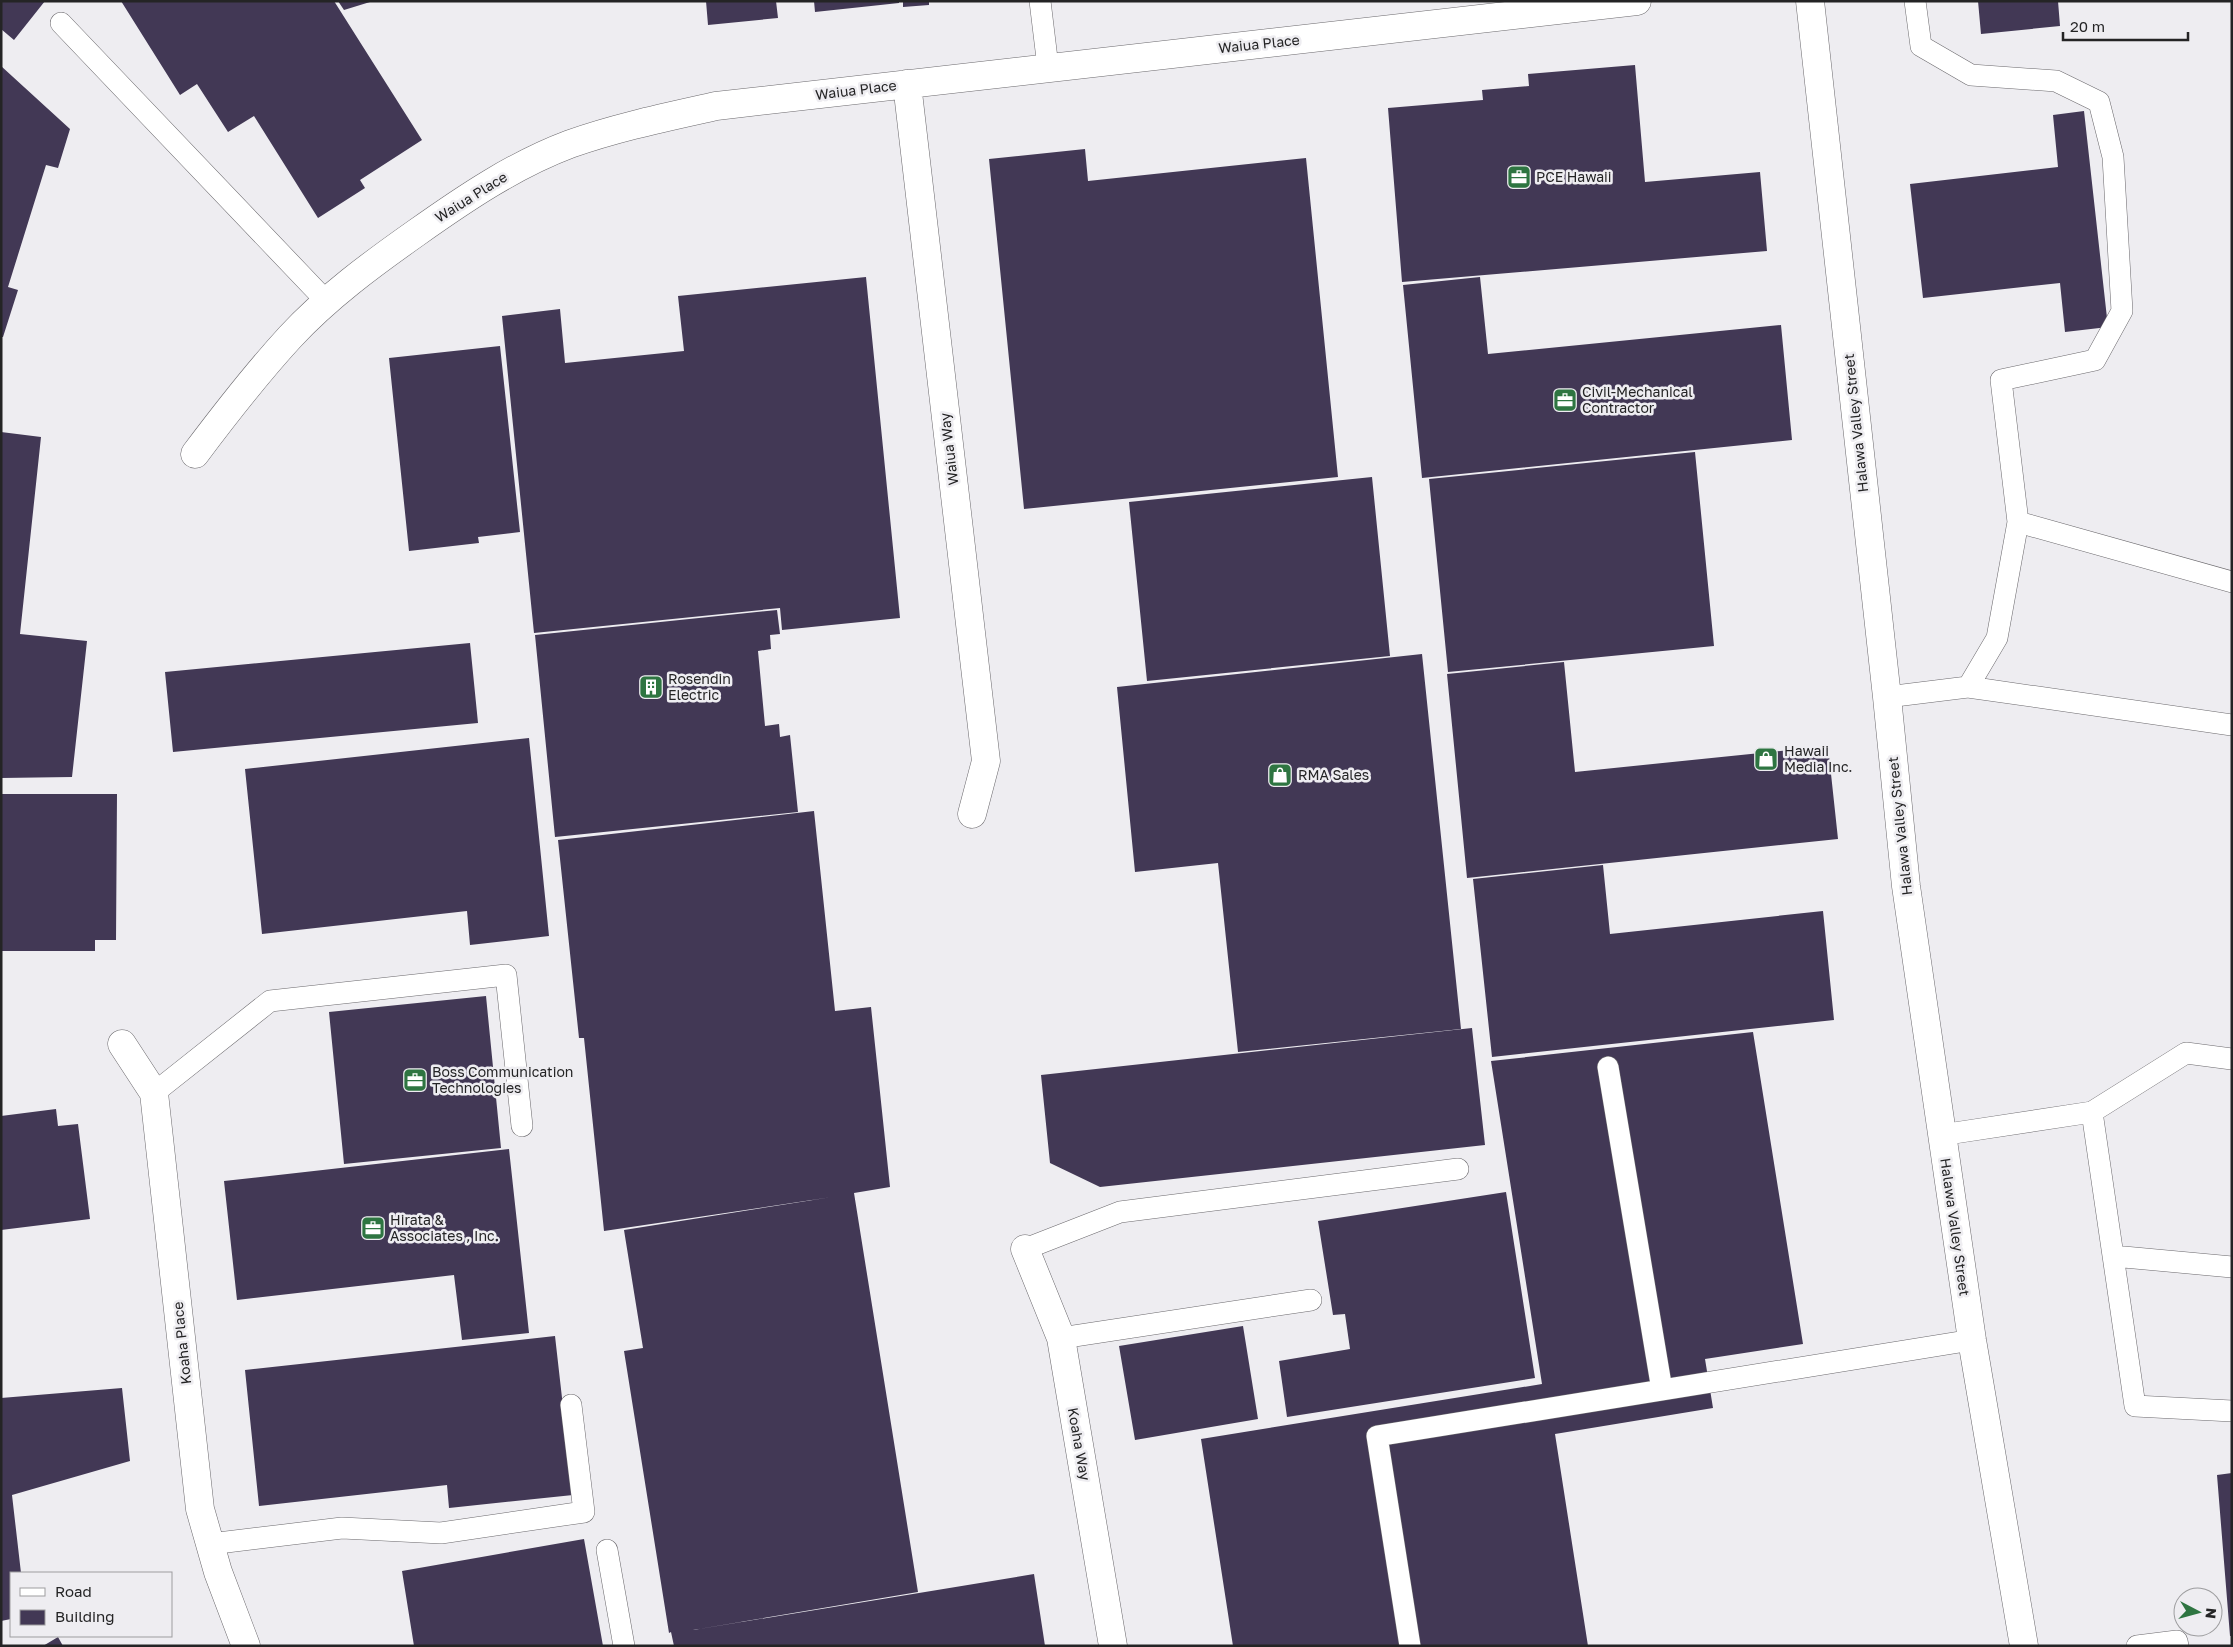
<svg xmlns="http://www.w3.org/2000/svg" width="2233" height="1647" viewBox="0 0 2233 1647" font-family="'Golos Text',sans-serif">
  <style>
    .building { fill: #423855 }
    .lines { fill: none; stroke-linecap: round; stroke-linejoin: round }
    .service-casing { stroke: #6b696d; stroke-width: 22 }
    .minor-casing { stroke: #6b696d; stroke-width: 29 }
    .tertiary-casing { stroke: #6b696d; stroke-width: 29 }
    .service { stroke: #fff; stroke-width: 21 }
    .minor { stroke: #fff; stroke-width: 28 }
    .tertiary { stroke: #fff; stroke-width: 28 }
    .labels { text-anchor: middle; stroke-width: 5; stroke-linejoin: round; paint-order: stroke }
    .street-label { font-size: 14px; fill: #242425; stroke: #eeedf1 }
    .poi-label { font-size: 14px; fill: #242425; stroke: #eeedf1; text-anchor: start }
  </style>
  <rect width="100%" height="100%" fill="#eeedf1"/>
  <path class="building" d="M1,1H45L14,40L1,29Z
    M121,1H334L422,140L360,180L365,188L318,218L254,116L228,132L197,84L180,95Z
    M338,1H370V2L344,10Z
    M706,1H776L778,18L708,25Z
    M814,1H899V3L815,12Z
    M903,1H929V5L903,7Z
    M1978,1H2058L2060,26L1981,34Z
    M1635,65L1645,182L1760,172L1767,251L1402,282L1388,108L1483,100L1482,90L1529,86L1528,74Z
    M1,66L70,129L58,168L46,165L8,287L18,290L3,337H1Z
    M2084,111L2108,327L2065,332L2060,283L1923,298L1910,184L2058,167L2053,115Z
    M1085,149L1088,181L1306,158L1338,477L1024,509L989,159Z
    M866,277L900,618L782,630L780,608L534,633L502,316L560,309L565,363L684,351L678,296Z
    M1480,277L1488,354L1781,325L1792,440L1422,478L1403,285Z
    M500,346L520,532L478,537L479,543L409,551L389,358Z
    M1,432L41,437L20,634L87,641L72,777L1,778Z
    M1695,452L1714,646L1448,672L1429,479Z
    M1372,477L1390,656L1147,681L1129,502Z
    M777,610L780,634L770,635L771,649L758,651L765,726L779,724L780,737L790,735L798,812L555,837L535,635Z
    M470,643L478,723L173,752L165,672Z
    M1422,654L1461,1029L1238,1052L1218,863L1135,872L1117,687Z
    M1564,662L1575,772L1828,746L1838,839L1467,878L1447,674Z
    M529,738L549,936L470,945L467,911L262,934L245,769Z
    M1,794H117L116,940H95V951H1Z
    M814,811L835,1011L871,1007L890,1187L854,1193L918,1592L693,1630L1034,1574L1045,1646H674L671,1632L669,1633L624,1351L643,1348L624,1230L832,1197L604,1231L584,1038H579L558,840Z
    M1603,865L1610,934L1823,911L1834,1020L1492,1057L1473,879Z
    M486,996L501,1148L344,1164L329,1012Z
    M1472,1028L1485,1145L1100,1187L1050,1163L1041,1075Z
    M1753,1032L1803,1344L1705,1359L1713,1408L1555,1434L1588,1646H1233L1201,1439L1542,1384L1491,1061Z
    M56,1109L58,1126L78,1124L90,1219L1,1230V1116Z
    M509,1149L529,1333L462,1340L454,1275L237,1300L224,1181Z
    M1506,1192L1535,1378L1287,1417L1279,1361L1350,1349L1345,1314L1333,1315L1318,1221Z
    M1243,1326L1258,1419L1135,1440L1119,1346Z
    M555,1336L573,1495L449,1508L447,1485L259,1506L245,1370Z
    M122,1388L130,1461L12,1495L21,1573H11V1619L1,1621V1398Z
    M2232,1473V1636H2230L2217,1475Z
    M584,1539L603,1646H414L402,1571Z
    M58,1637L63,1646H43Z"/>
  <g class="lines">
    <g class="service-casing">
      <path id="service" d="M1040,1L1048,67
        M61,23L327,302
        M2018,522L2232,582
        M1968,687L2232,725
        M1887,697L1968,687L1997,638L2018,522L2001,380L2095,360L2122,311L2113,157L2099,102L2056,81L1971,75L1921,46L1915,1
        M1608,1067L1662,1390
        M154,1093L270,1001L506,975L522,1126
        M2092,1112L2135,1406L2232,1411
        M1941,1135L2092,1112L2186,1053L2232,1059
        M1025,1249L1120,1212L1458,1169
        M2113,1256L2232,1267
        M1061,1338L1311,1300
        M210,1544L342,1528L441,1533L584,1512L571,1405
        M607,1550L624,1646
        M1410,1646L1377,1436L1972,1340
        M2137,1646L2177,1641L2178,1646"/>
    </g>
    <g class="minor-casing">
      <path id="minor" d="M907,84L986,761L972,814
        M195,454C225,414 256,374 290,337C327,297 372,264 416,233C464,199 514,165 570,144C618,127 667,117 716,106L1637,1
        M122,1044L154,1093L200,1509L218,1572L246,1646
        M1025,1249L1061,1338L1113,1646"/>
    </g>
    <g class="tertiary-casing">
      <path id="tertiary" d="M1810,1L1887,697L1906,886L1972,1340L2024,1646"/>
    </g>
    <use href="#service" class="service"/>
    <use href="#minor" class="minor"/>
    <use href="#tertiary" class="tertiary"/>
  </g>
  <defs>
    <g id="office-square" transform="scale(1.25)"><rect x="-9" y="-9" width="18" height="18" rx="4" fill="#2e7541" stroke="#eeedf1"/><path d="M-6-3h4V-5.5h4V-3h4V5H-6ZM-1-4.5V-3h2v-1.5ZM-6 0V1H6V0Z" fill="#fff"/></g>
    <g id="building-square" transform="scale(1.25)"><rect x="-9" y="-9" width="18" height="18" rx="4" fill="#2e7541" stroke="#eeedf1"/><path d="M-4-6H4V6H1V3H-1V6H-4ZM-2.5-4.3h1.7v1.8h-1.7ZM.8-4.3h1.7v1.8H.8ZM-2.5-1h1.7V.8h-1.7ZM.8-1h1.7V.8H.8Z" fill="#fff"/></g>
    <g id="shop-square" transform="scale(1.25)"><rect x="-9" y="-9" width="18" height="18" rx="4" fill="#2e7541" stroke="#eeedf1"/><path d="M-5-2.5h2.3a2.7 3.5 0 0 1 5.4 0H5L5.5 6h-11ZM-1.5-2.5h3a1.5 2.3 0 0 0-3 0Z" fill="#fff"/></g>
  </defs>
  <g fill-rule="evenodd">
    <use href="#office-square" x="1519" y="177"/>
    <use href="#office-square" x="1565" y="400"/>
    <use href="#building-square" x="651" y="687"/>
    <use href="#shop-square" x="1766" y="759"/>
    <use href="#shop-square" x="1280" y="775"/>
    <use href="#office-square" x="415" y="1080"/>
    <use href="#office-square" x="373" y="1228"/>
  </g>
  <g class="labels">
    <g class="street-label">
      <text transform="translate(1259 44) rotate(-6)" y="5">Waiua Place</text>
      <text transform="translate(856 90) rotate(-7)" y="5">Waiua Place</text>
      <text transform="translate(471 197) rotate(-32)" y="5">Waiua Place</text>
      <text transform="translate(1856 423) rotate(-96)" y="5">Halawa Valley Street</text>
      <text transform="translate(949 449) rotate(-97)" y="5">Waiua Way</text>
      <text transform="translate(1900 826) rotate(-96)" y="5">Halawa Valley Street</text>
      <text transform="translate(1955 1227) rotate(82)" y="5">Halawa Valley Street</text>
      <text transform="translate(182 1343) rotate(-96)" y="5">Koaha Place</text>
      <text transform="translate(1079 1444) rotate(80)" y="5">Koaha Way</text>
    </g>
    <g class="poi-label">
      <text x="1536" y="182">PCE Hawaii</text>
      <text x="1582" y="397">Civil-Mechanical<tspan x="1582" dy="16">Contractor</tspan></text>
      <text x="668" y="684">Rosendin<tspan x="668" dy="16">Electric</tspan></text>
      <text x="1784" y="756">Hawaii<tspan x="1784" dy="16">Media Inc.</tspan></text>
      <text x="1298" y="780">RMA Sales</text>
      <text x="432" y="1077">Boss Communication<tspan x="432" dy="16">Technologies</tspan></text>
      <text x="390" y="1225">Hirata &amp;<tspan x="390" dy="16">Associates , Inc.</tspan></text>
    </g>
  </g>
  <rect width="2233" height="1647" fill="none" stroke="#242425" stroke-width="5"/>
  <rect x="10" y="1572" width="162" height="65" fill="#eeedf1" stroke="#9d9d9f"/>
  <rect x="20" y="1588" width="25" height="8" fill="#ffffff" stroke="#9d9d9f"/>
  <text x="55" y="1597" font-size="15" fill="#242425">Road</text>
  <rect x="20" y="1610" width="25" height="15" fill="#423855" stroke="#9d9d9f"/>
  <text x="55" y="1622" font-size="15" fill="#242425">Building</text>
  <g transform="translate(2198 1612) rotate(96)"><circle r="24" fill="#eeedf1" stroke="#9d9d9f"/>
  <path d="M0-4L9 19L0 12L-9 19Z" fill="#2e7541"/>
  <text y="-8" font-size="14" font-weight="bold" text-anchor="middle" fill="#242425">N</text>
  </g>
  <path d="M2063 32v8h125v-8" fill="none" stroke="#242425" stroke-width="2.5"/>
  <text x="2070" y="32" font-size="15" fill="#242425" stroke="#eeedf1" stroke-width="4" paint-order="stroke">20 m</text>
</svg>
